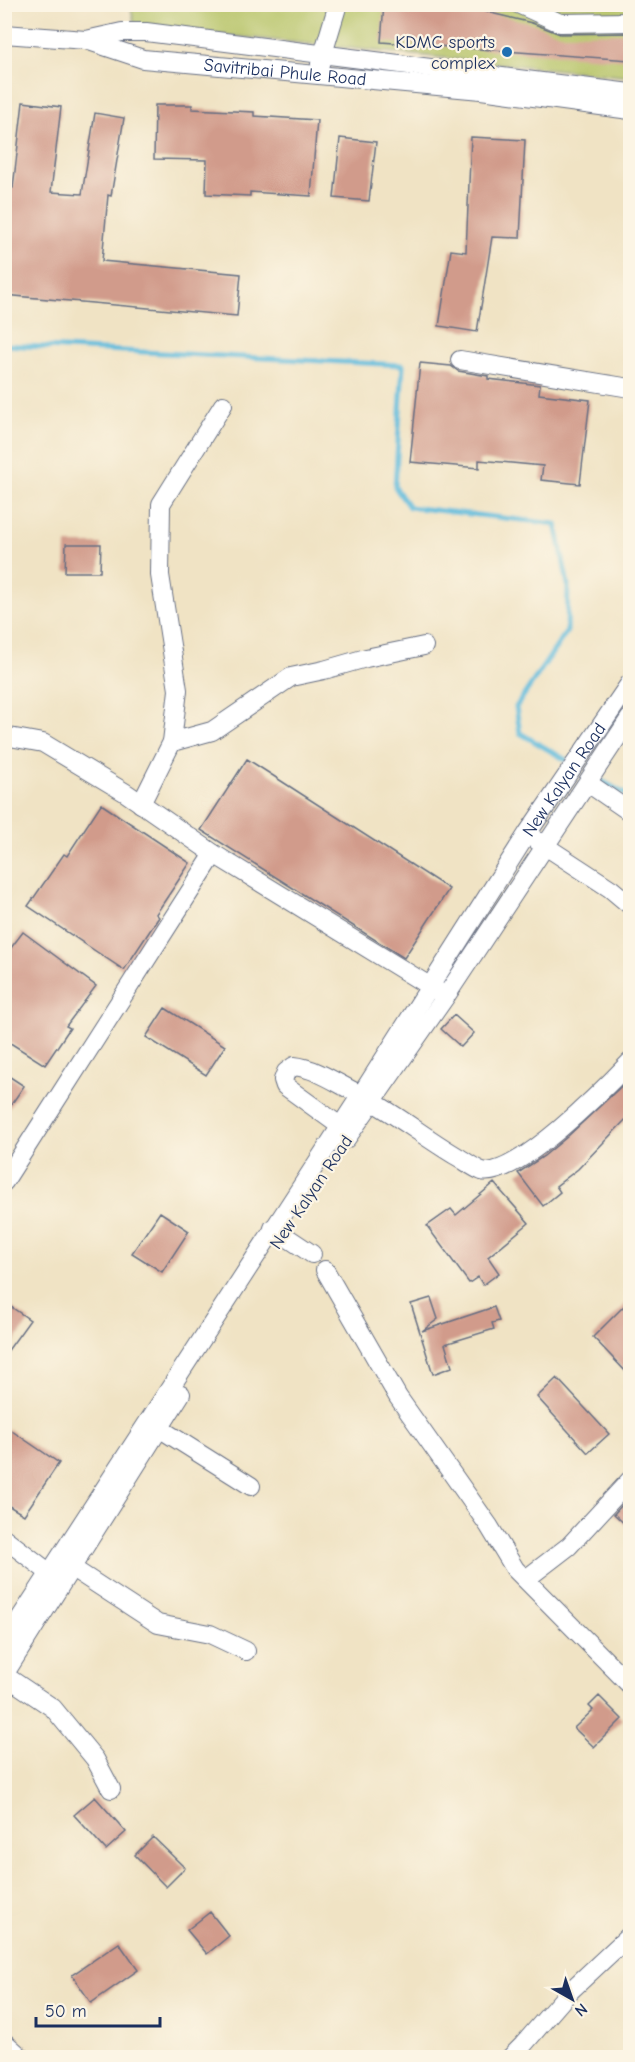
<svg xmlns="http://www.w3.org/2000/svg" width="635" height="2062" viewBox="0 0 635 2062" font-family="'Comic Neue',sans-serif">
  <style>
    .green { fill: #b5c366; stroke: #687962; stroke-width: 1.5 }
    .lines { fill: none; stroke-linecap: round; stroke-linejoin: round }
    .stream { stroke: #5dbadb; stroke-width: 5 }
    .building { fill: #d19b8b }
    .minor-casing { stroke: #666e82; stroke-width: 20 }
    .minor { stroke: #fff; stroke-width: 18 }
    .poi-dot { fill: #1f6fb2; stroke: #fcf5e5; stroke-width: 2 }
    .labels { text-anchor: middle; stroke-width: 4.5; stroke-linejoin: round; paint-order: stroke }
    .poi-label { font-size: 18px; fill: #1b2f5e; stroke: #fcf5e5; text-anchor: end }
    .street-label { font-size: 18px; fill: #1b2f5e; stroke: #fcf5e5 }
  </style>
  <rect width="100%" height="100%" fill="#fcf5e5"/>
  <filter id="ink" filterUnits="userSpaceOnUse"><feTurbulence type="fractalNoise" baseFrequency=".0167" numOctaves="2"/><feDisplacementMap in="SourceGraphic" scale="12" xChannelSelector="R" yChannelSelector="G"/><feConvolveMatrix kernelMatrix="1 2 1 2 8 2 1 2 1" color-interpolation-filters="sRGB"/></filter>
  <filter id="wash" filterUnits="userSpaceOnUse"><feTurbulence type="fractalNoise" baseFrequency=".008" numOctaves="4" result="noise"/><feDisplacementMap in="SourceGraphic" scale="24" xChannelSelector="R" yChannelSelector="G"/><feGaussianBlur stdDeviation="1.35" result="paint"/><feColorMatrix in="noise" values="0 0 0 0 0 0 0 0 0 0 0 0 0 0 0 0 0 1.4 0 .05"/><feComposite in="paint" operator="in"/></filter>
  <g filter="url(#wash)">
    <rect width="100%" height="100%" fill="#f0e3c4"/>
    <path class="green" d="M130,5H630V77L135,26Z"/>
    <g class="lines">
      <path class="stream" d="M4,345L403,365L395,487L409,507L556,524L568,585L567,631L516,707L520,733L566,760
        M602,781L630,797"/>
    </g>
    <g id="blocks">
      <path class="building" d="M384,4H467L495,14L532,23L560,34L630,33V60L381,42Z
        M23,102L61,107L51,192L82,194L95,113L124,118L111,196L108,195L102,261L241,274L237,316L4,295V187L13,188Z
        M155,105H192V109L254,112V116L317,120L311,196L250,192V196L206,194L207,160L154,159Z
        M471,137L525,140L520,238L492,237L477,332L439,326L451,250L466,252Z
        M340,138L376,142L369,201L334,198Z
        M420,363L451,366L458,371L488,376V379L540,385L539,394L590,400L580,484L541,480L543,466L479,460V468L410,462Z
        M66,544H101L100,572H65Z
        M247,759L449,889L404,958L201,830Z
        M101,804L190,863L156,914L159,917L124,970L28,906L64,854L67,856Z
        M23,932L96,986L66,1026L70,1028L45,1065L4,1039V957Z
        M165,1008L225,1046L206,1075L146,1037Z
        M454,1015L474,1033L461,1047L441,1029Z
        M4,1073L24,1086L4,1115Z
        M630,1078V1115L578,1169L556,1186L560,1192L543,1206L518,1173L544,1156L567,1137Z
        M494,1183L529,1223L488,1257L499,1273L483,1285L478,1277L469,1283L427,1226L451,1209L456,1215Z
        M160,1212L189,1231L162,1272L132,1253Z
        M431,1298L438,1319L422,1331L494,1307L499,1321L492,1323L494,1329L445,1344L452,1367L433,1374L411,1304Z
        M630,1300V1376L593,1337Z
        M4,1302L30,1320L4,1356Z
        M557,1378L609,1434L588,1453L537,1397Z
        M9,1429L59,1463L24,1515L4,1503V1436Z
        M630,1496V1529L614,1514Z
        M599,1696L622,1719L594,1747L574,1728L593,1710L589,1706Z
        M95,1797L126,1832L106,1850L74,1815Z
        M153,1837L185,1868L166,1887L135,1855Z
        M210,1912L229,1936L207,1954L187,1930Z
        M119,1943L138,1970L91,2003L72,1975Z"/>
    </g>
  </g>
  <g filter="url(#ink)">
    <use href="#blocks" fill-opacity="0" stroke="#666e82" stroke-width="1.5"/>
    <g class="lines">
      <g class="minor-casing">
        <g id="minor">
          <path d="M518,4L560,23L630,22"/>
          <path id="s1" d="M4,34L86,40L143,59L481,90L630,110"/>
          <path d="M86,40L122,32H146L630,93"/>
          <path d="M320,64L338,4"/>
          <path d="M460,360L630,388"/>
          <path d="M4,736L43,743L126,793L214,854"/>
          <path d="M172,742L212,731L291,677L324,670L366,658L424,646"/>
          <path d="M588,783L630,812"/>
          <path d="M141,804L172,742L178,690L160,575L161,504L223,405"/>
          <path d="M536,840L611,889L630,905"/>
          <path d="M340,1126L285,1086L283,1080L286,1072L294,1066C316,1068 338,1084 357,1093C392,1111 424,1137 458,1157C465,1161 474,1168 482,1171C515,1180 607,1086 630,1062"/>
          <path d="M346,1139L446,996L630,718"/>
          <path d="M4,1182L214,854L439,992"/>
          <path d="M273,1228L312,1254"/>
          <path d="M325,1270L398,1397L489,1526L515,1569L630,1685"/>
          <path d="M159,1428L251,1486"/>
          <path d="M4,1538L60,1581"/>
          <path d="M63,1562L158,1624L210,1634L246,1651"/>
          <path d="M526,1579L569,1546L630,1480"/>
          <path id="s2" d="M4,1643L361,1095L527,834L630,683"/>
          <path d="M4,1675L181,1394"/>
          <path d="M4,1675L53,1708L95,1759L111,1789"/>
          <path d="M4,2042L22,2058"/>
          <path d="M510,2058L523,2045L569,1992L630,1935"/>
        </g>
      </g>
      <use href="#minor" class="minor"/>
    </g>
  </g>
  <circle class="poi-dot" cx="507" cy="52" r="6"/>
  <g class="labels">
    <g class="poi-label">
      <text x="495" y="48">KDMC sports<tspan x="495" dy="21">complex</tspan></text>
    </g>
    <g class="street-label">
      <text dy="6" stroke="none"><textPath href="#s1" startOffset="285">Savitribai Phule Road</textPath></text>
      <text dy="6" stroke="none"><textPath href="#s2" startOffset="1029">New Kalyan Road</textPath></text>
      <text transform="translate(311 1192) rotate(-56)" y="6">New Kalyan Road</text>
    </g>
  </g>
  <rect width="635" height="2062" fill="none" stroke="#fcf5e5" stroke-width="24"/>
  <g transform="translate(572 1999) rotate(140)" stroke="#fcf5e5" stroke-width="4.5" paint-order="stroke">
  <path d="M0-4.5L10 22L0 15L-10 22Z" fill="#1b2f5e"/>
  <text y="-9" font-size="16" font-weight="bold" text-anchor="middle" fill="#1b2f5e">N</text>
  </g>
  <path d="M36 2017v9h124v-9" fill="none" stroke="#1b2f5e" stroke-width="3"/>
  <text x="45" y="2017" font-size="18" fill="#1b2f5e" stroke="#fcf5e5" stroke-width="4.5" paint-order="stroke">50 m</text>
</svg>
